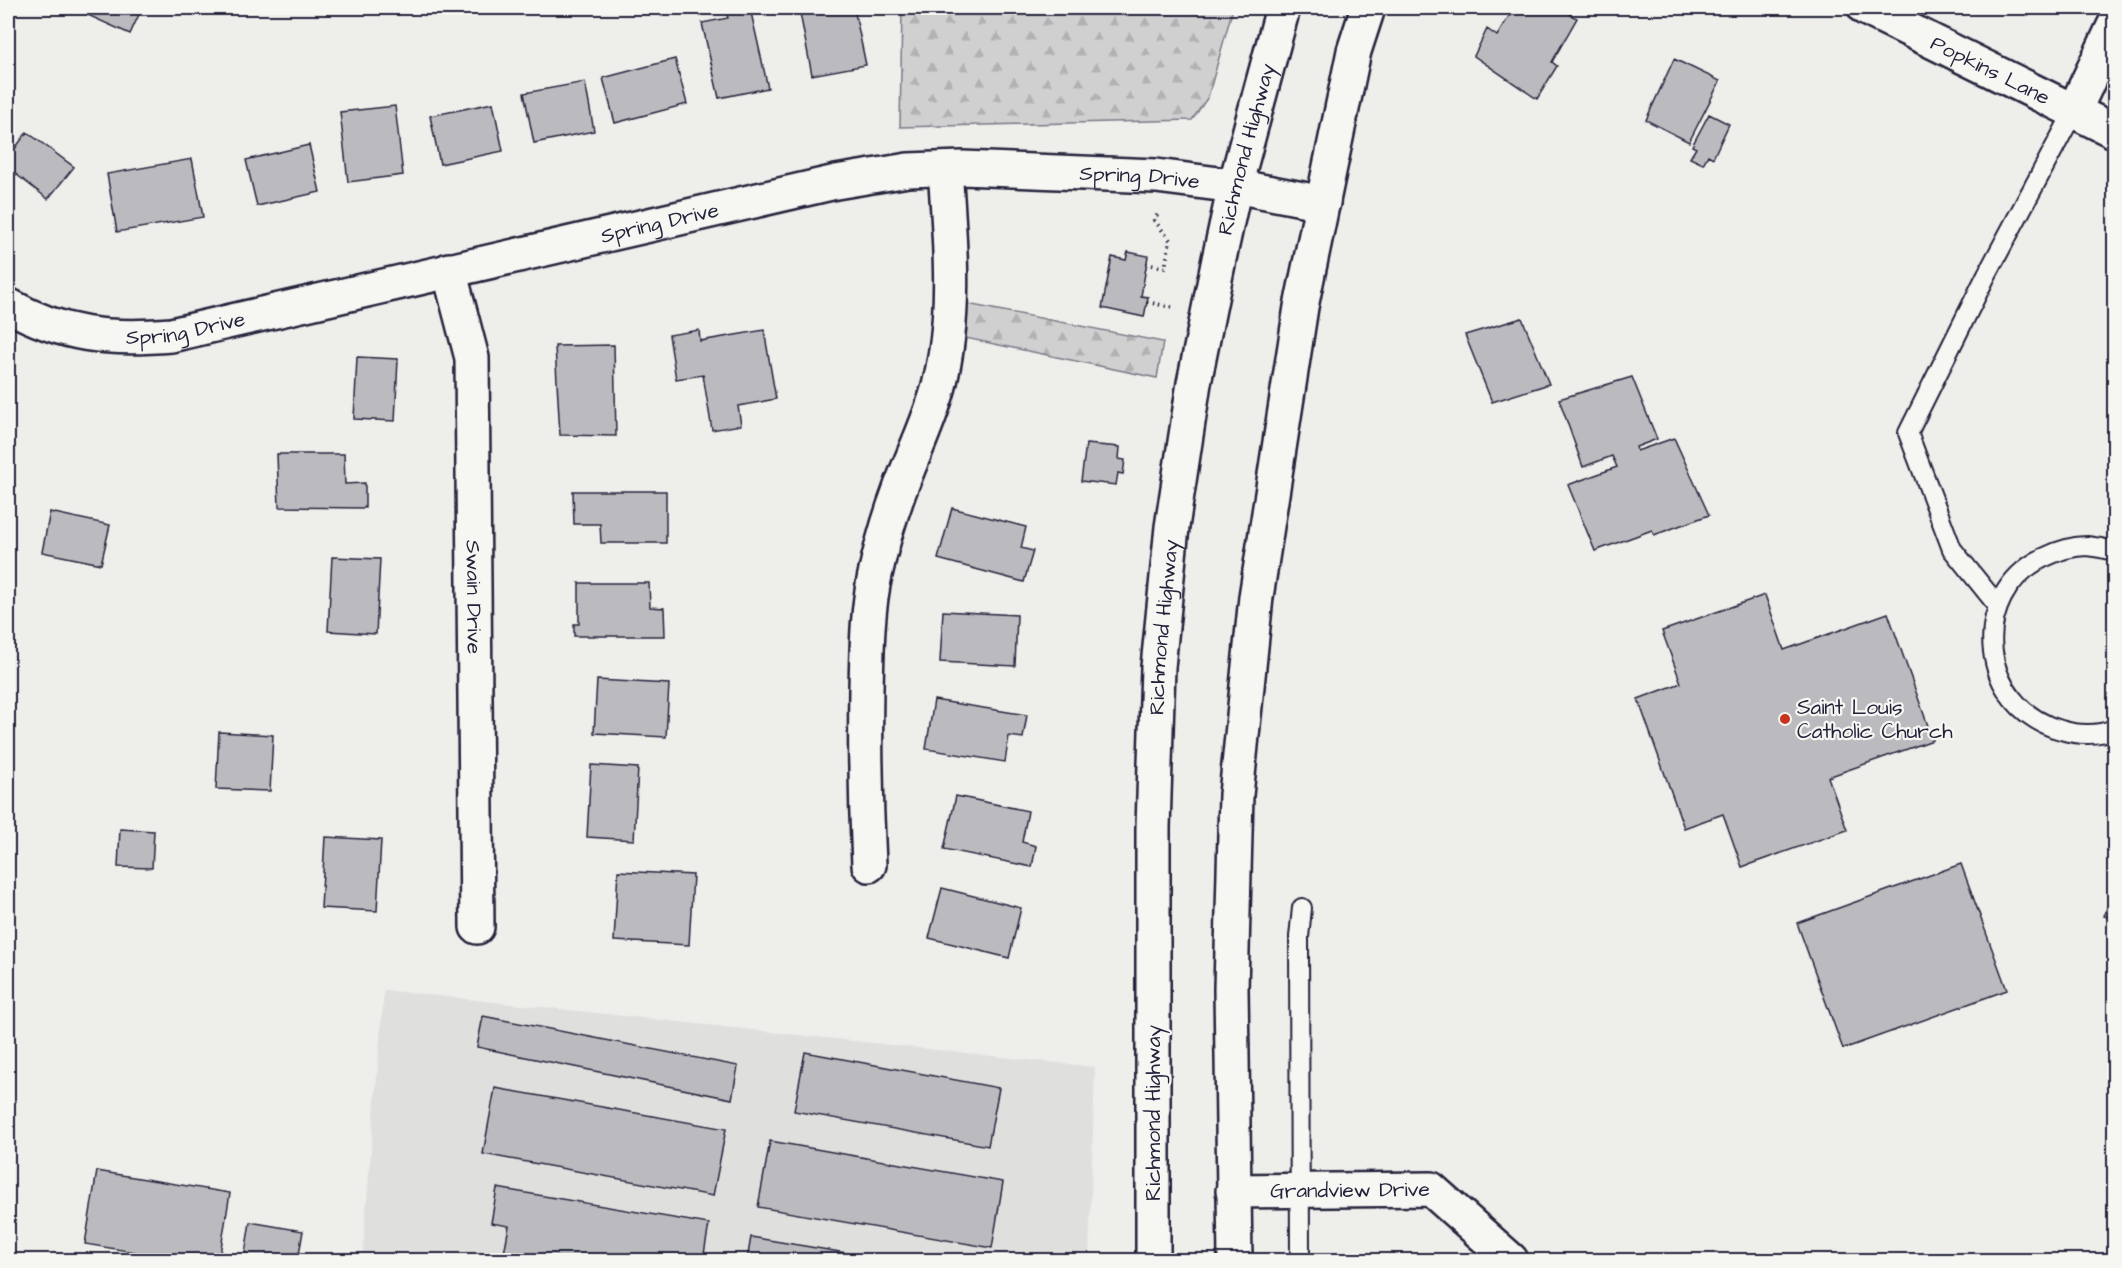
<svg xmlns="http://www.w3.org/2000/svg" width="2122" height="1268" viewBox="0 0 2122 1268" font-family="'Architects Daughter',sans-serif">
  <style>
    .built { fill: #dfdfde }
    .forest { fill: url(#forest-firs); stroke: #797986; stroke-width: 1.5 }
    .building { fill: #bbbbbf; stroke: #22223b; stroke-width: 1.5 }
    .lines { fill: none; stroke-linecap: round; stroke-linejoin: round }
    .service-casing { stroke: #22223b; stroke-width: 22 }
    .minor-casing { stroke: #22223b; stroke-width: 38 }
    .trunk-casing { stroke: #22223b; stroke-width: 38 }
    .path { stroke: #22223b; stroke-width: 4; stroke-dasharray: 1.5 4.5; stroke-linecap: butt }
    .service { stroke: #f6f6f2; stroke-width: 18 }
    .minor { stroke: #f6f6f2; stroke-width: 33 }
    .trunk { stroke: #f6f6f2; stroke-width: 33 }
    .poi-dot { fill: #c8321e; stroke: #f6f6f2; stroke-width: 2 }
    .labels { text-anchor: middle; stroke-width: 4.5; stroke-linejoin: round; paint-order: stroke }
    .street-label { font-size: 21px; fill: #22223b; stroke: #f6f6f2 }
    .poi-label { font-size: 21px; fill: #22223b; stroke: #f6f6f2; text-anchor: start }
  </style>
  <defs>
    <pattern id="forest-firs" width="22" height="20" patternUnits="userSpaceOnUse" patternTransform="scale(1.5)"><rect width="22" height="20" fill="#d0d0d1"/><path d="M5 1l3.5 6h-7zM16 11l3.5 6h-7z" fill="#b2b2b4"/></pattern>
  </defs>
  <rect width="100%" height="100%" fill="#eeeeeb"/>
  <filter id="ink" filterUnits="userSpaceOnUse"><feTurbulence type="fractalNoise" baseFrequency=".0167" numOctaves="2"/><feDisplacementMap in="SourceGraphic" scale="12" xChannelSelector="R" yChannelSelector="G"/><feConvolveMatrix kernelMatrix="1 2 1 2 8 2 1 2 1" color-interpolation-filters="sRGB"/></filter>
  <g filter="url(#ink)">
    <path class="built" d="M384,990L1095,1067L1089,1260H362Z"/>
    <path class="forest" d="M902,8H1233L1208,97L1192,120L900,127Z
      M957,302L1163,342L1157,378L956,336Z"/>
    <path class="building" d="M83,8H142L130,34L81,12Z
      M725,8H750L768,88L719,98L702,23L728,18Z
      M799,8H854L866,65L812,75Z
      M1514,8H1574L1570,15L1577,18L1552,62L1557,66L1537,99L1474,56L1487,29L1497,36Z
      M675,59L687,104L615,123L603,78Z
      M1674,59L1720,81L1689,142L1646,120Z
      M585,82L594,131L534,143L524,93Z
      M493,103L503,151L440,164L430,116Z
      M395,106L403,175L348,182L340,112Z
      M1709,114L1729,124L1713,158L1708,155L1703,164L1690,158L1696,148L1692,146Z
      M27,132L74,167L48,199L8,168V158Z
      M309,145L320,192L257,206L246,160Z
      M192,159L203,217L117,232L107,174Z
      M1128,252L1148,256L1141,296L1148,297L1144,317L1102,308L1112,257L1126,260Z
      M1522,318L1549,384L1492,402L1465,335Z
      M699,330L700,341L764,330L776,399L738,406L741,425L712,430L703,375L676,379L669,335Z
      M614,345L616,436L560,435L555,346Z
      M357,357L398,359L395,421L354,419Z
      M1632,377L1657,439L1636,447L1637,451L1674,438L1709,515L1654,535L1652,530L1595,551L1568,485L1617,467L1612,456L1583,467L1559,399Z
      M1086,444L1120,447L1119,459L1125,460L1123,474L1118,473L1116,485L1081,481Z
      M277,454H344L345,484L365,483V508L279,507Z
      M573,491H666V543H601L600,524H574Z
      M952,508L1026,527L1021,548L1033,551L1024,582L938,559Z
      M50,512L110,525L101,564L42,552Z
      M332,557L380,559L376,634L328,631Z
      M579,583H649L650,607L664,608L665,636H574V624H579Z
      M1765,595L1784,650L1888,613L1933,740L1828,777L1847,830L1742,867L1723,814L1684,828L1638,699L1681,683L1662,631Z
      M943,611L1017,615L1015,666L940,662Z
      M597,680L669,684L666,737L594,733Z
      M934,700L1027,715L1023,738L1009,736L1005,762L926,749Z
      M219,732L273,735L270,791L216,789Z
      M591,765L638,768L634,840L587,837Z
      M956,796L1028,811L1022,842L1036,846L1032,867L944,849Z
      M120,829L154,831L152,868L118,867Z
      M325,837L381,840L377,911L321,908Z
      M1961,864L2007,990L1843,1049L1797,923Z
      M618,871L693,875L689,945L614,941Z
      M942,888L1021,908L1009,958L929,938Z
      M2114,888V919L2104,916Z
      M483,1016L738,1066L732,1099L477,1047Z
      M805,1052L999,1088L988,1146L794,1111Z
      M495,1088L726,1129L713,1196L483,1154Z
      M770,1141L1003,1182L992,1248L758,1207Z
      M97,1171L230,1193L219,1260H183L85,1244Z
      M497,1188L709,1224L703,1260H513L503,1259L509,1226L491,1223Z
      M250,1222L303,1231L298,1260H244Z
      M751,1237L888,1260H747Z"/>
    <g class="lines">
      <g class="service-casing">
        <path id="service" d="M2114,551C2106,549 2096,547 2087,546C2072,546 2057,551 2043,558C1967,595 1979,708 2061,730C2077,735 2098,736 2114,729
          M1998,606L1952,549L1908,433L1986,276L2074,111
          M1300,1260L1299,937L1302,908"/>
      </g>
      <g class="minor-casing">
        <g id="minor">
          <path id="s1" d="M1865,8L2114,131"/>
          <path d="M2074,111L2114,26"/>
          <path id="s2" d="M449,270L472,358L477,927"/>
          <path id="s3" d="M8,305C63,336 108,340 171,335L836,182L908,170L962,168L1156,176L1235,186L1323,203"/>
          <path d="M869,865C866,806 865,747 866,688C867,651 867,611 875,575C881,547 889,519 899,492C912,456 929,423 939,386C957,315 950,241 945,169"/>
          <path id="s4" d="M1233,1191L1431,1189L1511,1260"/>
        </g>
      </g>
      <g class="trunk-casing">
        <g id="trunk">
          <path id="s5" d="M1153,1260V828L1158,667L1172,527L1194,383L1219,259L1235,186L1283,8"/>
          <path d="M1235,1260L1231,989L1236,795L1256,597L1301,307L1354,51L1368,8"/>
        </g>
      </g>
      <path class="path" d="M1146,264L1165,268L1170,240L1154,220L1158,214
        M1147,302L1176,308"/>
      <use href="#service" class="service"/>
      <use href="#minor" class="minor"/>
      <use href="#trunk" class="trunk"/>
    </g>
  </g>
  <circle class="poi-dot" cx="1785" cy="719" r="6"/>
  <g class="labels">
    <g class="street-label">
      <text dy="7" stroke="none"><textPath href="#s1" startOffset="140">Popkins Lane</textPath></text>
      <text dy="7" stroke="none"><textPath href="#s5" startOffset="1119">Richmond Highway</textPath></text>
      <text dy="7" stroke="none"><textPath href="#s3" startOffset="1156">Spring Drive</textPath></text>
      <text dy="7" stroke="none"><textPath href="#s3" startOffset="670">Spring Drive</textPath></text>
      <text dy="7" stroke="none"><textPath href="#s3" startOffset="184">Spring Drive</textPath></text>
      <text dy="7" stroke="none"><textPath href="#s2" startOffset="330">Swain Drive</textPath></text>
      <text dy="7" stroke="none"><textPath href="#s5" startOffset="633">Richmond Highway</textPath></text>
      <text transform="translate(1153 1113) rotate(-90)" y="7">Richmond Highway</text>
      <text dy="7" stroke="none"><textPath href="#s4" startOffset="117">Grandview Drive</textPath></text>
    </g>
    <g class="poi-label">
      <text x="1797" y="714">Saint Louis<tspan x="1797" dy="24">Catholic Church</tspan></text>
    </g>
  </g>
  <rect width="2122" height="1268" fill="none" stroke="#f6f6f2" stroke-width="30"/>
  <rect x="15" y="15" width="2092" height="1238" fill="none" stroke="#22223b" stroke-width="2" filter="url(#ink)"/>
</svg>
